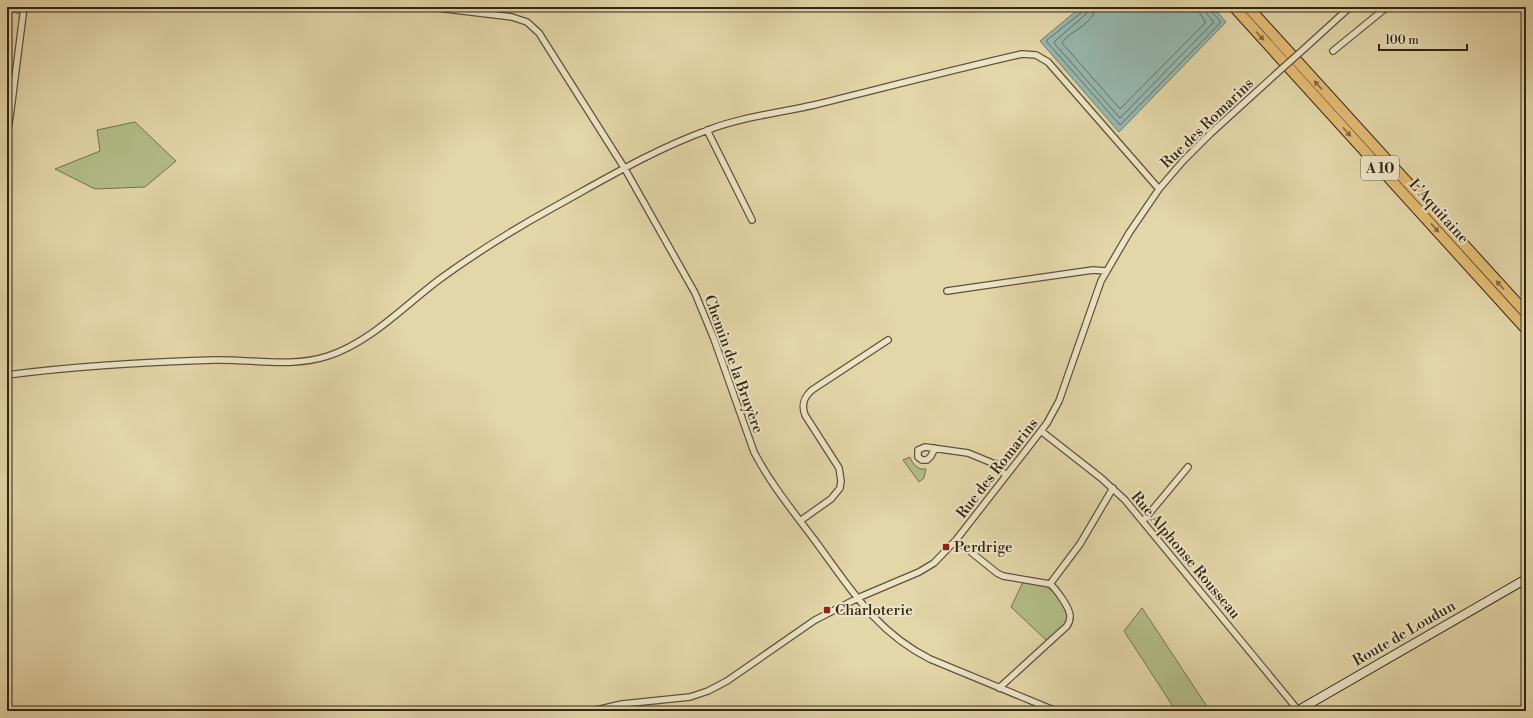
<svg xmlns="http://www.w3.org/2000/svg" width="1533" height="718" viewBox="0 0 1533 718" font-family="'Libre Bodoni',serif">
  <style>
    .green { fill: #b3be88; stroke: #73724e }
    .water { fill: #96b7af; stroke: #6e7d71 }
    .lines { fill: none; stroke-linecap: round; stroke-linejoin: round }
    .shore { stroke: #646e62; stroke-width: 1 }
    .minor-casing { stroke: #5f513a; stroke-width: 8 }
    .secondary-casing { stroke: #332515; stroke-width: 10 }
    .motorway-casing { stroke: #332515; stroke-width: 12 }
    .minor { stroke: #ede4c6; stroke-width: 5.5 }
    .secondary { stroke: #ede4c6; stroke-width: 8 }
    .motorway { stroke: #e2bb74; stroke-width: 10 }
    .minor-bridge-casing { stroke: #5f513a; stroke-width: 8; stroke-linecap: butt }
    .minor-bridge { stroke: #ede4c6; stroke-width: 5.5 }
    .oneway { fill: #826840 }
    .poi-dot { fill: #8f2418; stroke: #ede4c6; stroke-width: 1.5 }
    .labels { text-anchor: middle; stroke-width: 4; stroke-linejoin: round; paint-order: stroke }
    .shield { fill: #ede4c6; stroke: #6b5e4a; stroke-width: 1 }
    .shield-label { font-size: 14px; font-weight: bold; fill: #332515 }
    .street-label { font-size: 15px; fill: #332515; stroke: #ede4c6 }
    .poi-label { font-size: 15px; fill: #332515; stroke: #ede4c6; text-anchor: start }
  </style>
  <rect width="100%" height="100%" fill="#e3d6a8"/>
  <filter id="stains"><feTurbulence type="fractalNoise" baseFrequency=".005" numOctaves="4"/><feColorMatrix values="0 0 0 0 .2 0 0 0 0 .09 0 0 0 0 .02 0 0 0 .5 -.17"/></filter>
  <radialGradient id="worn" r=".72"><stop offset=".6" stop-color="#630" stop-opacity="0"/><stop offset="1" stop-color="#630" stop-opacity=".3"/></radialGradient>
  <path class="green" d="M7,7H24L23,15L7,10Z
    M135,122L176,161L145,187L95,189L55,169L100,151L97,130Z
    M910,457C913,465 918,470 926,469L924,478L919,482L903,460Z
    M991,459L1009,463L1005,468H1003L1002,466Z
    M1023,582C1030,584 1041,583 1047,587C1056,592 1072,614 1066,624C1062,630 1053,636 1047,641L1011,607Z
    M1142,608L1210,711H1176L1124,631Z"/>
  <path class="water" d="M1081,7H1213L1226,22L1119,132L1040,41Z"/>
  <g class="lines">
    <path class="shore" d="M1083,7L1082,12L1047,40V42L1120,125L1220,23V21L1211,11L1210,7
      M1089,7L1088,11L1085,15L1055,41L1054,43L1120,118L1213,23V21L1206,13L1205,7
      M1095,7C1094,25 1070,30 1062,43L1120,109L1205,23V21L1200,14L1199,7"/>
    <g class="minor-casing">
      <path id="minor" d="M429,7L512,17L527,22L539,33L625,169L695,293L714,339L754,452C770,483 792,510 813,538C849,586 874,631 930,659L1056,711
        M1305,48L1350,7
        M1333,51L1387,7
        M707,130L752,220
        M7,133L10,117L24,7
        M947,291L1093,270L1106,271
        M7,375C76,366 145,362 214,360C253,359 291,368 328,356C371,342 405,305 440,279C477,252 516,228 556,206C605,179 655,149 708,130C741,117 779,113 814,105C883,88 952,70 1022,54L1036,55L1048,62L1159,189
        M1041,431L1101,478L1125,500L1298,710
        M935,448L931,456L927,460H922L918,457V450L925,447L968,453L990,462L1006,475
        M800,521L831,499L840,488L841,481L839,468L805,415C801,404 804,397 812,390L888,340
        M1143,521L1188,467
        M956,540L997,573L1003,576L1050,584
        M999,688L1067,626C1069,623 1070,620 1070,617C1071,609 1056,589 1050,584L1080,544L1113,488
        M592,711L622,704L690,697L708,691L727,681L815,620L860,597L919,572L934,563L956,540L1027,449L1047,423L1059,401L1101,281L1129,233L1159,189L1183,161L1210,134L1277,73"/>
    </g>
    <g class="secondary-casing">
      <path id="secondary" d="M1297,711L1526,579"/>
    </g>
    <g class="motorway-casing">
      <path id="motorway" d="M1234,7L1526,329
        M1248,7L1526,313"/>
    </g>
    <use href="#minor" class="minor"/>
    <use href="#secondary" class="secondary"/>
    <use href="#motorway" class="motorway"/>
    <g class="minor-bridge-casing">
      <path id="minor-bridge" d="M1277,73L1305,48"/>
    </g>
    <use href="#minor-bridge" class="minor-bridge"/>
  </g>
  <defs><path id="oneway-solid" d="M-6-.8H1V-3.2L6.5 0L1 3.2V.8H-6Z"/></defs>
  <g class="oneway">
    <use href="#oneway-solid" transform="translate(1260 36) rotate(48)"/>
    <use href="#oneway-solid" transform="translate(1318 85) rotate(-133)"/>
    <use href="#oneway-solid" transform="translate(1347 132) rotate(48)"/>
    <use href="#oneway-solid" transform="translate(1435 228) rotate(48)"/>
    <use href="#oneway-solid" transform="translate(1500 285) rotate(-132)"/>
  </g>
  <g class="poi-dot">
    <rect x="942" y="543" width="8" height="8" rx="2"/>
    <rect x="823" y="606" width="8" height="8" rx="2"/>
  </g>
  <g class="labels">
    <rect class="shield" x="1361" y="156" width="38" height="24" rx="3"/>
    <g class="shield-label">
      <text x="1380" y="173">A 10</text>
    </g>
    <g class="street-label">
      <text transform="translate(1207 123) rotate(-44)" y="5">Rue des Romarins</text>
      <text transform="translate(1439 211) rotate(48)" y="5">L'Aquitaine</text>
      <text transform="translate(734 364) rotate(70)" y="5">Chemin de la Bruyère</text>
      <text transform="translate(997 468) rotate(-52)" y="5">Rue des Romarins</text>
      <text transform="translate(1186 555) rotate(50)" y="5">Rue Alphonse Rousseau</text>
      <text transform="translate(1404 633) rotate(-30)" y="5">Route de Loudun</text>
    </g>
    <g class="poi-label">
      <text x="954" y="552">Perdrige</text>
      <text x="835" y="615">Charloterie</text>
    </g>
  </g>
  <rect width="1533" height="718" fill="none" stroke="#e3d6a8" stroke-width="24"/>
  <rect x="8" y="8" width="1517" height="702" fill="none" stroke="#332515" stroke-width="2"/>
  <rect x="12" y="12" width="1509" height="694" fill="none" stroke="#332515"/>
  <path d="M1379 44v6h88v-6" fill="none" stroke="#332515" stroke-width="2"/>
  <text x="1385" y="44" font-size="12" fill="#332515" stroke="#ede4c6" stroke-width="3" paint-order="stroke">100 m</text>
  <rect width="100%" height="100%" filter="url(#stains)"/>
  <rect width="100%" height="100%" fill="url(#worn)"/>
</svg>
